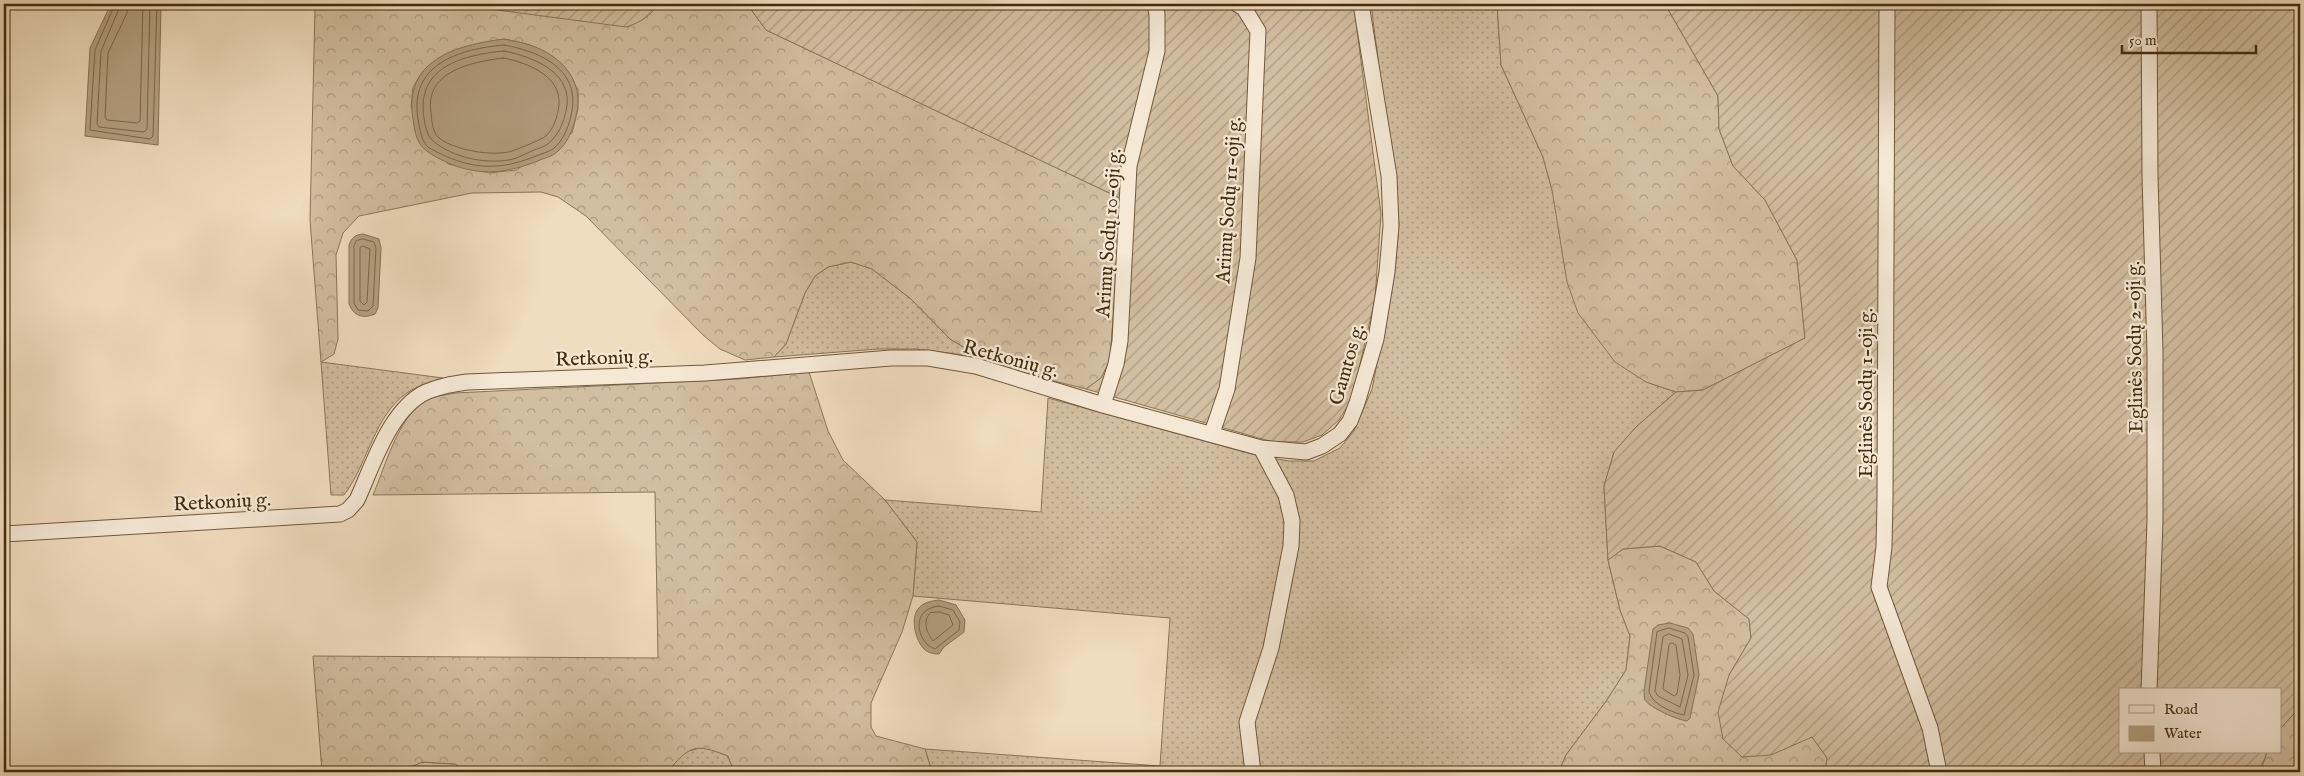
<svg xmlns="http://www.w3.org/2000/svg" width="2304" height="776" viewBox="0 0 2304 776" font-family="'IM FELL English',serif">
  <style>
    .grass { fill: url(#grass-dots); stroke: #8a7656 }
    .forest { fill: url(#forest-crowns); stroke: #8a7656; fill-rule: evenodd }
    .garden { fill: url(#garden-furrows); stroke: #8a7656 }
    .water { fill: #b5a082; stroke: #877253 }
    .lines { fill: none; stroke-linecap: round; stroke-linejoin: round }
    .shore { stroke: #7c6648; stroke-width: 1 }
    .minor-casing { stroke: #6e5939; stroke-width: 17 }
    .minor { stroke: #f5e8d5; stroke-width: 15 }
    .labels { text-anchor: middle; stroke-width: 4.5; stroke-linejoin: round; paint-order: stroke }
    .street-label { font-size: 20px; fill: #422d0d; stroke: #f5e8d5 }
  </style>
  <defs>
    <pattern id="grass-dots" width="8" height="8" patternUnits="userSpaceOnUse" patternTransform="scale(1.25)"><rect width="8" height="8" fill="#d2bea0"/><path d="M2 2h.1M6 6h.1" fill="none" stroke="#ac9b81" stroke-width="1.8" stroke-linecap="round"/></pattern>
    <pattern id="forest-crowns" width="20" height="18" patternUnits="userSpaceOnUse" patternTransform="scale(1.25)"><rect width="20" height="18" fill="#d2bea0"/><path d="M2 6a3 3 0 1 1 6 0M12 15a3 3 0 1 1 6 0" fill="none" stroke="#ac9b81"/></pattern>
    <pattern id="garden-furrows" width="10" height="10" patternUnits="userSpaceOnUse" patternTransform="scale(1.25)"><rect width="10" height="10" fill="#d2bea0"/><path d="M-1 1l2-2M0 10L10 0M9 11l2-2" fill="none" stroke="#ac9b81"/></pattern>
  </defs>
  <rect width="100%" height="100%" fill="#f0dcbe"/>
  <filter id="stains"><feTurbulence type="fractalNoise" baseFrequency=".004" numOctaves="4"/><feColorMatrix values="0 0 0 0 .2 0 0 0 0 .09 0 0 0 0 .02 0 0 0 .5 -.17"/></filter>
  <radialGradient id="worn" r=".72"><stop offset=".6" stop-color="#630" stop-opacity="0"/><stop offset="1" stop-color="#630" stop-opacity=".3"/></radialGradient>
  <path class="grass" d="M1371,4H1497L1501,65L1543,157L1552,190L1646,382L1676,392L1636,427L1614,453L1604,486L1608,560L1620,610L1630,636L1626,670L1607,700L1566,755L1559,772H932L925,749L1160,766L1170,618L913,596L917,542L885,500L1041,512L1048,398L1259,456L1289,461H1314L1340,448L1354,431L1372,389L1395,271L1399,224Z
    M851,262L872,269L911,299L950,339L980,357L916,349H878L774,357L786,344L805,293L815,276L828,267Z
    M321,362L443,378C431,382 418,385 407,393C374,415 368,464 344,495H331Z
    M704,747L728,756L734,772H667L685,752Z
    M422,762L455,764L468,772H400Z"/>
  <path class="forest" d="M295,4H452L654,9L658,4H747L766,30L1122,199L1110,361L1101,378L1086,389L1030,375L980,357L950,339L911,299L872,269L851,262L828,267L815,276L805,293L786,344L774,357L745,360L720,349L703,335L586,216L558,197L541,192L472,193L359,216L343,233L336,255L338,339L334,354L321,362L310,220L315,9ZM504,39L530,45L556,59L578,89V109L572,133L516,170L489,173L448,164L411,107L413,87L423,71Z
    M1497,4H1665L1718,96L1719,129L1733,166L1765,200L1797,260L1805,338L1703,390L1676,392L1646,382L1615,362L1578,313L1567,282L1552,190L1543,157L1501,65Z
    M809,372L828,431L843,460L885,500L917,542L913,596L902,632L871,703V727L876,736L925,749L932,772H734L728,756C694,743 691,745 667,772H468L455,764L422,762L400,772H322L313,656L658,658L655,492L373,495C385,467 398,417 425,401C433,396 446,395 455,393L738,379Z
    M1660,546L1696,562L1714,591L1749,619L1751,638L1729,675L1812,737L1827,758L1825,772H1559L1566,755L1607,700L1626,670L1630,636L1620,610L1608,560L1623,549Z
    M2300,707V772H2260L2267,752H2280V729Z"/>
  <path class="garden" d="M452,4H658C651,16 639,23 626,27Z
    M747,4H1351L1354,7L1381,214L1375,299L1352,399L1339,420L1322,435L1303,442H1273L1086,389L1101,378L1110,360L1122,199L766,30Z
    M1665,4H2300V707L2280,729V690H2120V752H2267L2260,772H1825L1827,758L1812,737L1771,755L1742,757L1723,739L1718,712L1729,675L1751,638L1749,619L1714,591L1696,562L1660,546L1623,549L1608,560L1604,486L1614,452L1636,427L1676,392L1703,390L1805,338L1797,260L1765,200L1733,166L1719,129L1718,96Z"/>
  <path class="water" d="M161,5L158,145L85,136L90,48L110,6Z
    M504,39C512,41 522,42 530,45C562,56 585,81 576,116C573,129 568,143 557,152C553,156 545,158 540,160C504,175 473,177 438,158C419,148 416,141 413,119C403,60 456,45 504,39Z
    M363,234L379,239L381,248L378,308L375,314C362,319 354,316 349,304V245C352,237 355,235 363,234Z
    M939,600L956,605L965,620L964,632L944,647L939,654C934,654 928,653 924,649C916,641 910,619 918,609C923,602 932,601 939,600Z
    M1670,623L1688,628L1693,634L1699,675L1690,718L1687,721C1678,720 1650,708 1645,700C1644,697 1644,694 1644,691L1653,629L1658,625Z"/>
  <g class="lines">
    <path class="shore" d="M115,4L95,50L90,130L150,139L153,136L157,4
      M121,4L101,51L97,124L99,127L144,132L147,129L150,4
      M128,4L127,13L108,53L105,117L107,120L137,123L140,121L143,4
      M504,45C542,52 582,70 571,116C568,128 563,141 553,149C548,152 541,154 536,156C497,172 468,169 431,149C421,144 420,129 418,119C409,64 459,49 504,45Z
      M504,51C534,57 575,73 566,111C563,123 560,132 551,141C547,146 540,148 534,150C527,153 520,157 513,159C493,164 465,160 447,150C430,141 427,137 424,118C416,67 462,55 504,51Z
      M503,58C530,63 566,78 558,111C556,121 553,128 547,135C543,139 535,141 530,144C524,146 518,149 512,151C493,157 454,150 439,138C432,132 432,121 431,113C424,71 472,62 503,58Z
      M363,239L374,242L376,248L373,306L368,311L358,310L354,303V246L356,241Z
      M363,246L370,249L367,302L364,305L360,301V248Z
      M939,606L953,610L960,622L959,630L935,649C917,643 909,609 939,606Z
      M939,612L949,615L953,625L933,641C927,633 922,622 930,613Z
      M1669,628L1685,633L1688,637L1694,675L1684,715C1673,713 1651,704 1649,691L1657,632Z
      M1669,634L1682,639L1688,675L1680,707L1658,696L1655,691L1663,637Z
      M1672,643L1676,645L1680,675L1677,694L1674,696L1663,689L1669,645Z"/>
    <g class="minor-casing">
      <path id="minor" d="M1887,4L1885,499L1884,547L1879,587L1930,728L1939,772
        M2149,4L2150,176L2155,352V521L2149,690
        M1103,405L1116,364L1120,341L1129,166L1157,51V14L1155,4
        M1212,433L1227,389L1248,258L1258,31L1244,8L1237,4
        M4,534L340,514L348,510L357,500C373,465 390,409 426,392C439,386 453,384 467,382L705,373L891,358H928L976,366L1103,405L1261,448L1306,452L1322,446L1340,434L1350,421L1357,403L1376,339L1387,272L1391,226L1389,176L1361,4
        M2152,752L2153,772
        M1253,772L1247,722L1271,648L1291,546L1292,521L1286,495L1261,448"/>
    </g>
    <use href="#minor" class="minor"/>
  </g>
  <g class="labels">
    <g class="street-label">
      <text transform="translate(1228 200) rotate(-86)" y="7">Arimų Sodų 11-oji g.</text>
      <text transform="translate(1108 233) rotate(-86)" y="7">Arimų Sodų 10-oji g.</text>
      <text transform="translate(2134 347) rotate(-91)" y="7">Eglinės Sodų 2-oji g.</text>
      <text transform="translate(604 357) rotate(-2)" y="7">Retkonių g.</text>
      <text transform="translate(1011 358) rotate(15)" y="7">Retkonių g.</text>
      <text transform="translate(1346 364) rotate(-74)" y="7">Gamtos g.</text>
      <text transform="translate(1865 393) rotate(-90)" y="7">Eglinės Sodų 1-oji g.</text>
      <text transform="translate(222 501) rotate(-3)" y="7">Retkonių g.</text>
    </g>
  </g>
  <rect width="2304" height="776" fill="none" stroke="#f0dcbe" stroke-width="20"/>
  <rect x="5" y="5" width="2294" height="766" fill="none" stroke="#422d0d" stroke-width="2.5"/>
  <rect x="10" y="10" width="2284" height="756" fill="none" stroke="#422d0d"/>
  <rect x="2119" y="688" width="162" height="65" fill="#f5e8d5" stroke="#ad9d85"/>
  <rect x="2129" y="705" width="25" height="8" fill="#f5e8d5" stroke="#ad9d85"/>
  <text x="2164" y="714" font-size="15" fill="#422d0d">Road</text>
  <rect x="2129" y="726" width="25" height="15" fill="#b5a082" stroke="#ad9d85"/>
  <text x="2164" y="738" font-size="15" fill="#422d0d">Water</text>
  <path d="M2122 45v8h134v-8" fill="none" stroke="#422d0d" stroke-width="2.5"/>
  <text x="2129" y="45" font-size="15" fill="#422d0d" stroke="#f5e8d5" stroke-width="4" paint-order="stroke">50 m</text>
  <rect width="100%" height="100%" filter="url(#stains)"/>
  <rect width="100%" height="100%" fill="url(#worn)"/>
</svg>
